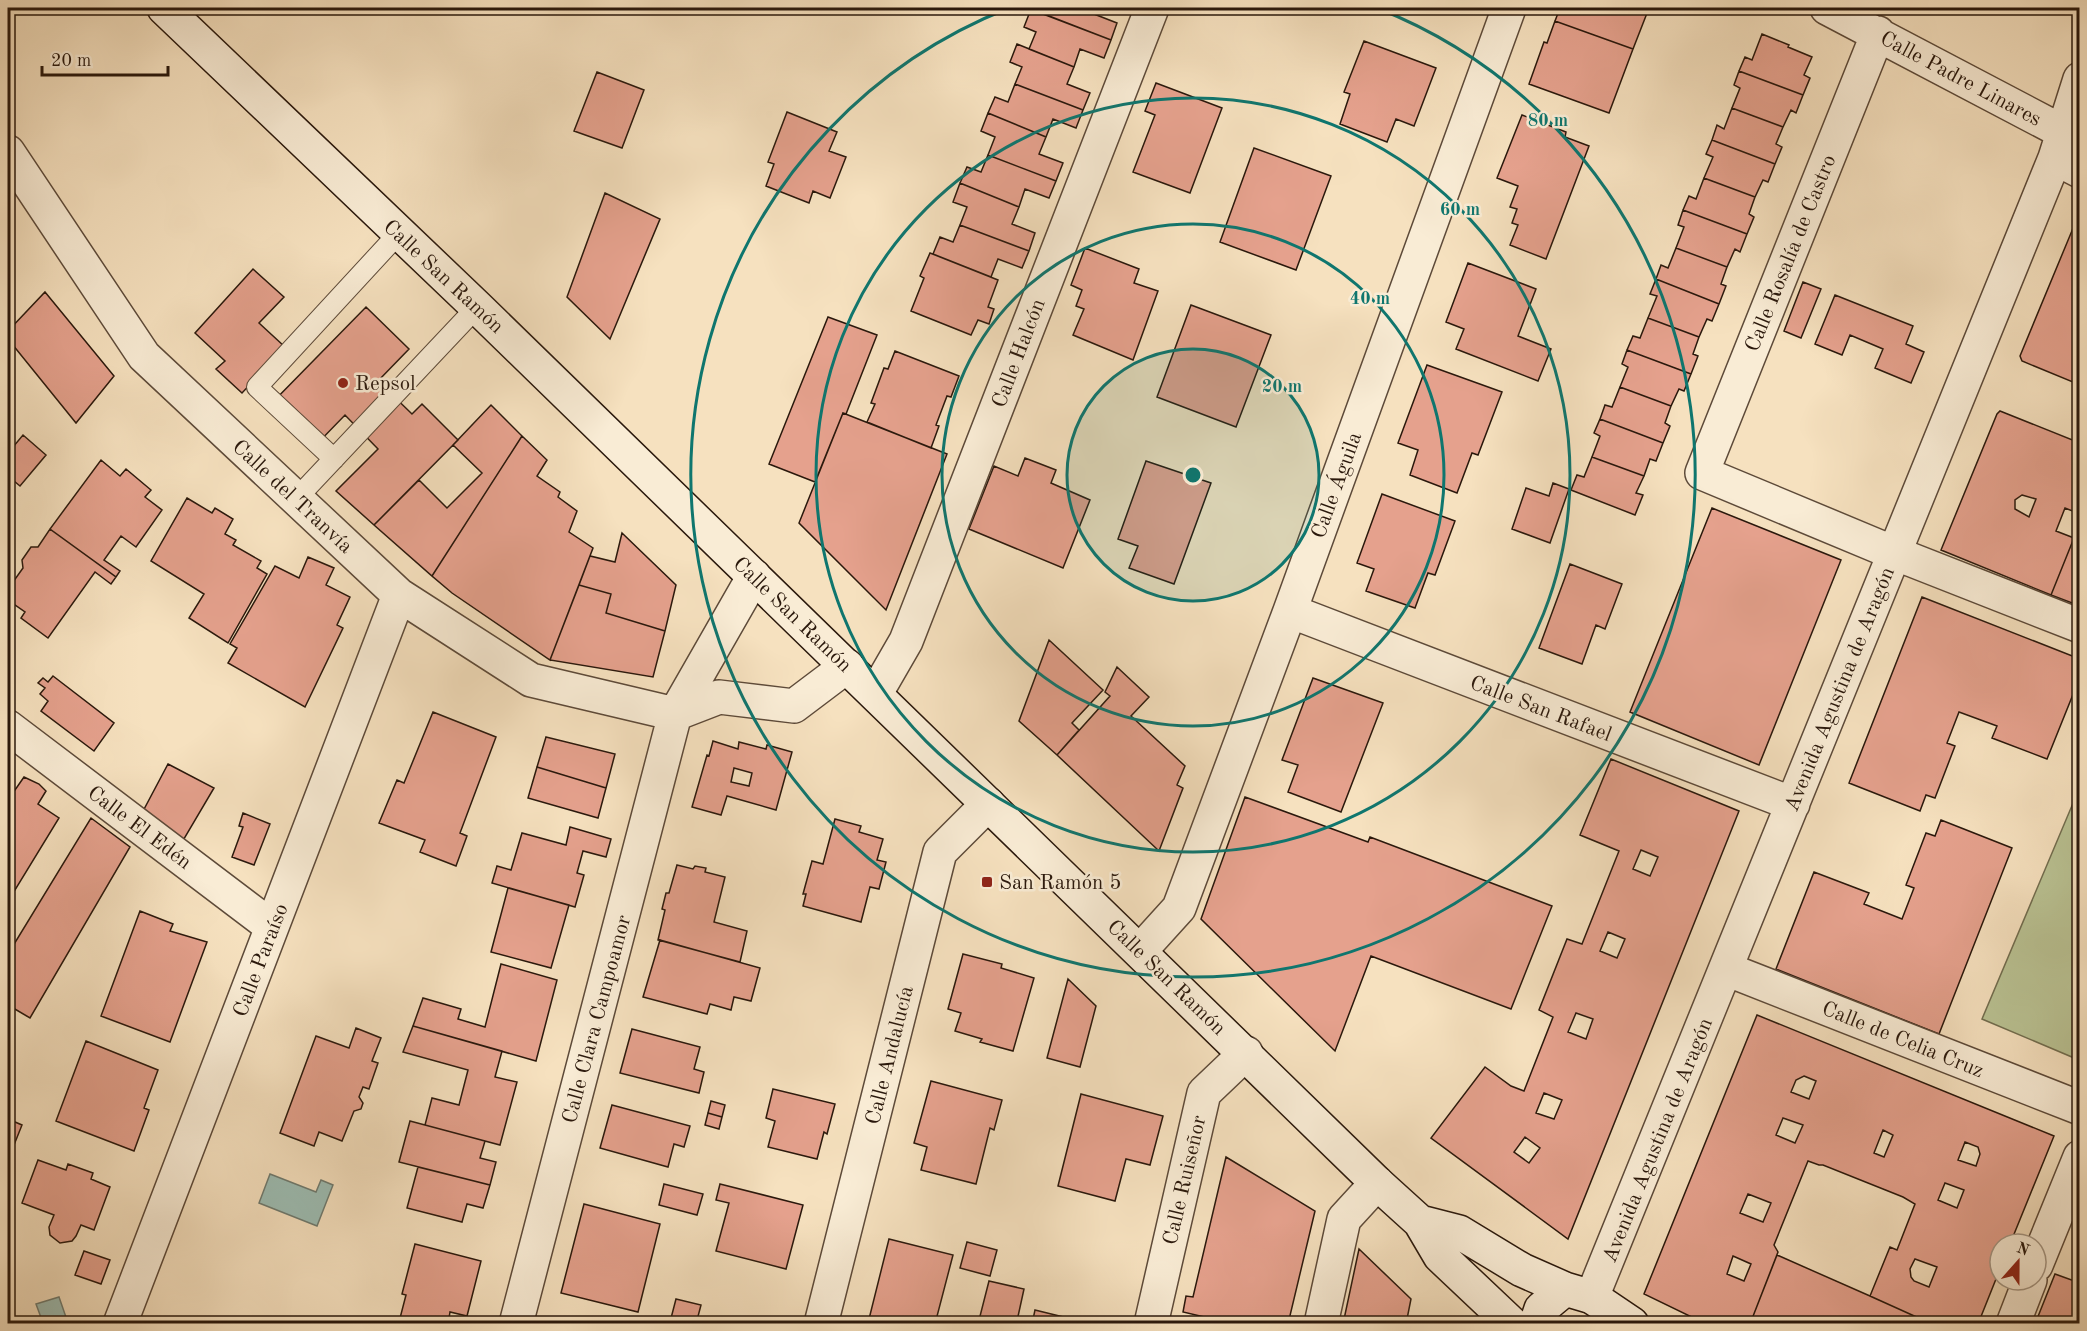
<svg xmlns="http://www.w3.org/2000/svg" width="2087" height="1331" viewBox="0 0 2087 1331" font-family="'Old Standard TT',serif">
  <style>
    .green { fill: #bac394; stroke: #726e50; stroke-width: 1.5 }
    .water { fill: #9dbdb3; stroke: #6f7b70; stroke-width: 1.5 }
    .building { fill: #e5a18d; stroke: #2a180c; stroke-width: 1.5; fill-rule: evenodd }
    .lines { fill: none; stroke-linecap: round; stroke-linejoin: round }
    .lane-casing { stroke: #5d4a39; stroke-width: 22 }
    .street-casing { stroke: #5d4a39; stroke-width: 36 }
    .secondary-casing { stroke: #2a180c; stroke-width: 36 }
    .lane { stroke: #f9ecd5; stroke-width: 20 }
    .street { stroke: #f9ecd5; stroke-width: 33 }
    .secondary { stroke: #f9ecd5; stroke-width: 33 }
    .ring { fill: none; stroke: #0f766e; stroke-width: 3 }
    .poi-dot { fill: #8f2418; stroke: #f9ecd5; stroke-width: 2 }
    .labels { text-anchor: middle; stroke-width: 5; stroke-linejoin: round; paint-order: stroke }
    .street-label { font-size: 21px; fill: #2a180c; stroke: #f9ecd5 }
    .poi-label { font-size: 21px; fill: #2a180c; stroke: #f9ecd5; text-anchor: start }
    .centre { fill: #0f766e; stroke: #f9ecd5; stroke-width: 3 }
    .ring-label { font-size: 18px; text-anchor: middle; font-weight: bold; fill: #0f766e; stroke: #f9ecd5; stroke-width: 5; stroke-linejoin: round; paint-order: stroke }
  </style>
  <rect width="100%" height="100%" fill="#f6e1bf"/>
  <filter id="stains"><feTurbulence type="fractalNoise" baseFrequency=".00333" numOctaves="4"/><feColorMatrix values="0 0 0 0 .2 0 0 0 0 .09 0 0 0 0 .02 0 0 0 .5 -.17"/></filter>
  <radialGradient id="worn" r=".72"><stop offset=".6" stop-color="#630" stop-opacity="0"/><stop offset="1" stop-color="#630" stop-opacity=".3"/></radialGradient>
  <path class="green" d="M2079,789V1060L1982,1019Z"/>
  <path class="water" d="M270,1174L316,1192L321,1180L333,1185L317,1226L259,1203Z
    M59,1297L68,1323H43L36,1304Z"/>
  <path class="building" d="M1045,8H1097L1094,14L1117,23L1111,40L1043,14Z
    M1560,8H1649L1633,49L1555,21Z
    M1031,9L1111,40L1104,58L1080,49L1074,67L1029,49L1036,32L1024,27Z
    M1555,21L1633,49L1609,113L1529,84L1544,42L1547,43Z
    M1762,34L1789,45L1788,47L1812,57L1804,75L1810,78L1803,95L1739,71L1745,57L1752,60Z
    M1364,41L1436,68L1414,126L1396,119L1387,142L1340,124L1350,94L1344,92Z
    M1017,44L1074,67L1067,84L1090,93L1083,110L1015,84L1022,67L1010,62Z
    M1739,71L1803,95L1796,113L1791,110L1783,127L1732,108L1740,88L1734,85Z
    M597,72L644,90L622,148L574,131Z
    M1156,83L1222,108L1190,193L1133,172L1155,115L1145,111Z
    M1015,84L1083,110L1076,128L1053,119L1046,137L988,113L995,97L1008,102Z
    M1732,108L1783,127L1776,144L1782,147L1775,164L1712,140L1717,125L1724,129Z
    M787,112L837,132L829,151L846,157L830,198L813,191L809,203L766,186L774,164L768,162Z
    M988,113L1046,137L1039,154L1063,163L1056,181L988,155L995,137L981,131Z
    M1522,115L1566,132L1565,137L1589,146L1546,259L1510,245L1518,225L1512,223L1517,209L1510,207L1518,186L1497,178Z
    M1712,140L1775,164L1768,182L1763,180L1755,197L1704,178L1713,157L1706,154Z
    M1254,148L1331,176L1296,270L1220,242Z
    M988,155L1056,181L1049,198L1025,189L1019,207L960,183L967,167L981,172Z
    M1704,178L1755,197L1749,214L1754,217L1747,234L1683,210L1689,196L1696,199Z
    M960,183L1019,207L1012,224L1035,233L1029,251L960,225L967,207L953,202Z
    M605,193L660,219L610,339L567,297Z
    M1683,210L1747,234L1740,252L1735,249L1727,267L1676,248L1684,227L1678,225Z
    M2079,217H2080V385L2022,361L2020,356L2076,221Z
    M960,225L1029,251L1022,268L998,259L991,277L933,254L940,237L953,242Z
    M1085,248L1139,269L1134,283L1158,291L1133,360L1073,335L1084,309L1076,306L1082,290L1071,285Z
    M1676,248L1727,267L1721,284L1726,286L1719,304L1656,279L1661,265L1668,268Z
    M930,253L998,280L988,307L994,309L989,324L978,320L971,335L911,311L924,278L920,276Z
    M1468,263L1536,289L1518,336L1551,349L1538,381L1456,349L1464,329L1446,322Z
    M253,269L284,297L259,323L285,347L242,393L216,369L225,361L195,333Z
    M1656,279L1719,304L1712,321L1707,319L1699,337L1648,318L1657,296L1650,294Z
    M1803,282L1821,289L1801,338L1784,331Z
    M45,292L114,376L76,423L8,339V331Z
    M1835,295L1913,326L1906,344L1924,352L1911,383L1875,368L1883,349L1850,335L1842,355L1815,344Z
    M1191,305L1271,335L1236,427L1157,397Z
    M366,307L409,349L378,381L412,414L422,404L458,440L374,525L336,491L378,449L345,415L312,449L268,407Z
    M828,317L877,335L846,414L843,413L815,482L769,464Z
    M1648,318L1699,337L1693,354L1698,356L1691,374L1627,350L1633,336L1640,338Z
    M1627,350L1691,374L1684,391L1679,389L1671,406L1620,387L1628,367L1622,364Z
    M895,351L959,376L951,397L947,396L936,425L939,426L931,448L867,422L875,404L871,403L884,368L888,369Z
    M1427,365L1502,392L1478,455L1472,453L1457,493L1410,475L1418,450L1398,443Z
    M1620,387L1671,406L1665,423L1670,426L1663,443L1600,419L1605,405L1612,407Z
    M491,405L522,436L432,576L374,525L419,480L447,508L482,473L453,445Z
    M2000,411L2080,443V514L2065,508L2056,531L2074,538L2051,595L1941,550L1997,414ZM2022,495L2036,499L2029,517L2015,509V500Z
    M843,413L947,454L886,610L799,523Z
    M1600,419L1663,443L1656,461L1650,459L1644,476L1592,457L1600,436L1594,433Z
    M23,435L46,455L20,486L8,476V453Z
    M522,436L547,460L537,476L560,492L558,497L577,511L569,532L593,548L550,660L452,593L432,576Z
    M1592,457L1644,476L1636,493L1643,495L1635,515L1571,490L1577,475L1584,477Z
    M1025,458L1056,470L1051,483L1090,500L1063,568L969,529L994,466L1018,476Z
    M101,460L120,476L126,469L151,490L145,497L162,510L136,547L121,536L104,560L120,571L116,577L50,529Z
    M1146,461L1211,483L1174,584L1129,568L1138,546L1118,539Z
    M1553,483L1569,489L1550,543L1512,529L1526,488L1549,496Z
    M1382,494L1455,521L1435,575L1428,573L1415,608L1366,591L1374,569L1357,563Z
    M187,498L212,513L215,508L233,519L225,534L236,540L233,545L261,561L257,568L267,574L228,643L189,618L204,594L151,561Z
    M1712,508L1841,560L1759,765L1630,712Z
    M2080,523V606L2051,595Z
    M50,529L116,577L111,584L95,572L48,638L21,618L25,612L8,600V589L23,568L22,560L31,547H38Z
    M622,533L676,585L665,631L606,613L611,594L579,585L590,556L615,562Z
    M308,557L334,568L326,585L350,597L337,625L343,628L305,707L228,663L237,648L230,644L275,566L299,578Z
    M1570,564L1622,584L1605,629L1596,625L1582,664L1539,648Z
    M579,585L611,594L606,613L665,631L653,677L550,660Z
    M1922,597L2080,659V677L2047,759L1992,738L1997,726L1959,712L1947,743L1955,746L1935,798L1926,795L1920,811L1849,783Z
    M1049,640L1103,690L1072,723L1079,730L1057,755L1019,721Z
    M1117,667L1149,697L1131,716L1185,766L1177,785L1183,788L1159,851L1057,755L1110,696L1105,692Z
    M53,676L114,723L94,751L41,711L48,701L40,694L45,688L38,683L43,678L48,682Z
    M1313,678L1383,703L1341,812L1288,792L1298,765L1282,760Z
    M433,712L496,737L460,833L467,836L456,866L420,852L425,840L379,823L397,780L404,783Z
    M546,737L615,754L606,788L537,767Z
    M713,741L738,749L739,742L766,749L767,745L792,752L776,810L727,796L721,815L692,807L707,755L709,756ZM734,768L752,773L749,786L731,782Z
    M1611,759L1739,811L1568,1239L1431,1138L1485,1067L1511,1086L1524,1091L1553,1017L1539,1010L1567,939L1582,944L1619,851L1580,835ZM1641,850L1658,857L1650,876L1633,869ZM1608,932L1625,939L1617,958L1600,951ZM1576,1013L1593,1019L1586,1039L1568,1032ZM1544,1093L1562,1100L1554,1119L1536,1113ZM1525,1137L1540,1148L1529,1163L1514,1152Z
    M168,764L214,788L181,844L142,813Z
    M537,767L606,788L598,818L528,798Z
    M24,777L39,784L46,791L38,804L59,818L15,890L8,885V786L15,790Z
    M1245,797L1368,842L1370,837L1552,906L1511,1009L1371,956L1335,1051L1201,919Z
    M243,813L270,824L254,865L232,857L243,827L239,826Z
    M91,818L130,847L30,1018L8,1005V954Z
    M835,819L861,826L859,832L883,839L877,860L886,862L879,889L870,887L861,922L803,906L806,894H803L812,861L823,864Z
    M1941,820L2012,848L1939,1034L1776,969L1814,872L1869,893L1864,904L1902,919L1914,888L1906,885L1926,833L1935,836Z
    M570,827L611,839L606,857L583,851L577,873L584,875L575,907L492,883L497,866L511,870L522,833L566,845Z
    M677,865L693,869L695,866L706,868L705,872L725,877L714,922L747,931L740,962L658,940L665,910L662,909L666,893H669Z
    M508,888L569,905L551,968L491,952Z
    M140,911L173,924L170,931L207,942L170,1042L101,1016Z
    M660,940L760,968L751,1001L734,997L731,1010L710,1004L707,1014L643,997Z
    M963,954L1002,964L1001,968L1034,978L1013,1051L980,1042L982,1039L955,1031L961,1013L948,1009Z
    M501,964L557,980L536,1061L413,1026L423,998L461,1009L458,1019L485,1027Z
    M1068,979L1096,1006L1080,1067L1047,1058Z
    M1757,1015L2054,1136L2010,1244H2000V1269L1978,1324H1932L1870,1296L1890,1247L1897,1250L1915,1204L1903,1197L1823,1165H1819L1808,1161L1774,1245L1778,1252L1750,1324H1706L1644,1294ZM1804,1076L1816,1081L1809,1099L1791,1092L1796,1080ZM1783,1118L1803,1125L1795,1143L1776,1135ZM1883,1130L1893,1135L1884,1157L1874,1153ZM1965,1142L1978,1147L1980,1154L1976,1166L1958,1160ZM1945,1183L1964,1190L1957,1208L1938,1200ZM1748,1194L1771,1203L1763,1222L1740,1213ZM1733,1256L1751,1264L1744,1281L1727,1274ZM1915,1259L1937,1267L1929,1287L1914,1281L1911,1277L1910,1269Z
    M413,1026L502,1051L495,1077L517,1082L500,1145L425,1125L432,1098L459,1105L468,1070L403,1052Z
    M356,1028L381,1038L372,1061L378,1063L369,1089L363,1087L359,1097L363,1103L361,1109L354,1111L342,1141L319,1132L314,1146L280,1133L316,1036L349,1048Z
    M632,1029L700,1047L694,1069L704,1072L699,1093L620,1073Z
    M86,1041L158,1070L144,1108L149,1110L134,1151L56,1121Z
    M931,1081L1002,1100L994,1130L990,1128L976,1184L921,1170L927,1147L914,1143Z
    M773,1089L835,1104L827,1134L824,1132L817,1159L768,1147L775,1121L766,1118Z
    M1081,1094L1163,1116L1150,1165L1126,1159L1115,1201L1058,1186Z
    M711,1101L725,1105L722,1117L708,1113Z
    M612,1105L690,1126L684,1147L674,1144L668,1167L600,1148Z
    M708,1113L722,1117L719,1129L705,1125Z
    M8,1119L22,1125L8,1160Z
    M410,1121L485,1141L480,1158L496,1162L490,1185L399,1162Z
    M1226,1157L1315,1211L1288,1324H1234L1183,1312L1186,1296L1193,1297Z
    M38,1160L66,1170L68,1164L93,1173L91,1179L110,1187L94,1230L81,1225L76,1236L72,1241L60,1243L50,1235L49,1227L54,1215L22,1203Z
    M418,1167L490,1185L483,1208L467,1204L462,1222L407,1208Z
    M664,1184L703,1194L697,1215L659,1205Z
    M720,1184L803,1205L786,1269L716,1251L729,1203L716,1200Z
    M584,1204L660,1224L638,1312L561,1293Z
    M889,1239L953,1255L935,1324L868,1323Z
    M967,1242L997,1250L990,1276L960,1268Z
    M415,1244L481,1261L467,1316L450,1312L448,1324L399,1322L406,1295L402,1294Z
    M1359,1249L1411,1299L1406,1324H1343Z
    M84,1251L110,1260L101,1284L75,1275Z
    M1777,1255L1870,1296L1932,1324H1750Z
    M2055,1274L2080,1283V1324H2035Z
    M989,1281L1024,1289L1017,1321L997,1317L995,1324H978Z
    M676,1299L701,1305L696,1324L670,1322Z
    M1035,1310L1092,1324H1032Z"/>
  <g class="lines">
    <g class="lane-casing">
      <path id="lane" d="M334,459L257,387L399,233
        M296,499L477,307"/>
    </g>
    <g class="street-casing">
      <path id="street" d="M1827,8L2063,132
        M1878,33L1702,473L1894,553L2080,626
        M8,152L144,356L399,595L531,680L675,714
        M2055,158L2080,171
        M1290,611L1793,804
        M876,693L906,641L1152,8
        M675,714L719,697L794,706L847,666
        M8,727L272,927
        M1140,951L1179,908L1290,611L1509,8
        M1726,969L2080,1108
        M2036,1265L2080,1157
        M1592,1297L2055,158L2080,79
        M120,1324L399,595
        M516,1324L675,714L754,576
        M821,1324L940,852L988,804
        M1151,1324L1204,1093L1246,1053
        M1321,1324L1344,1219L1377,1183
        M2013,1324L2030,1280"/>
    </g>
    <g class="secondary-casing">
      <path id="secondary" d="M164,8L477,307L1377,1183L1420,1222L1440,1256L1512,1324
        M1420,1222L1459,1232L1522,1270L1565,1289L1592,1297L1632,1324
        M1536,1324L1541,1309L1565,1289"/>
    </g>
    <use href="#lane" class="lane"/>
    <use href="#street" class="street"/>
    <use href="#secondary" class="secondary"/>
  </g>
  <circle cx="1193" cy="475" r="126" fill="#0f766e" fill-opacity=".12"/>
  <g class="ring">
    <circle cx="1193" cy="475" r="126"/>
    <circle cx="1193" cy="475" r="251"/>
    <circle cx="1193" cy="475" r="377"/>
    <path d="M1377 8A502 502 0 1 1 1009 8"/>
  </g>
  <g class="poi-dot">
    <circle cx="343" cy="383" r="6"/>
    <rect x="981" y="876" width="12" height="12" rx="3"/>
  </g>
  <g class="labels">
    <g class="street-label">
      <text transform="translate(1961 78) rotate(28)" y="7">Calle Padre Linares</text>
      <text transform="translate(1790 253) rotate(-68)" y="7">Calle Rosalía de Castro</text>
      <text transform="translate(444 276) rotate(43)" y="7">Calle San Ramón</text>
      <text transform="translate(1018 353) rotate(-69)" y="7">Calle Halcón</text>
      <text transform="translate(1336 485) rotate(-70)" y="7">Calle Águila</text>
      <text transform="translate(293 496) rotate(43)" y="7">Calle del Tranvía</text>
      <text transform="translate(793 614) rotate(44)" y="7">Calle San Ramón</text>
      <text transform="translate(1839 689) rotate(-68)" y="7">Avenida Agustina de Aragón</text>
      <text transform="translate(1541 708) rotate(21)" y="7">Calle San Rafael</text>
      <text transform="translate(140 827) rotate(37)" y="7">Calle El Edén</text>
      <text transform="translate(260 960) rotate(-69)" y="7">Calle Paraíso</text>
      <text transform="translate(1167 977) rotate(44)" y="7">Calle San Ramón</text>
      <text transform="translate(596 1019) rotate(-75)" y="7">Calle Clara Campoamor</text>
      <text transform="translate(1903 1039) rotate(22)" y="7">Calle de Celia Cruz</text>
      <text transform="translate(889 1055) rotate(-76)" y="7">Calle Andalucía</text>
      <text transform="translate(1657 1140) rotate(-68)" y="7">Avenida Agustina de Aragón</text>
      <text transform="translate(1184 1180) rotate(-77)" y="7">Calle Ruiseñor</text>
    </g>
    <g class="poi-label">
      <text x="355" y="390">Repsol</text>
      <text x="999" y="889">San Ramón 5</text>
    </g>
  </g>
  <circle cx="1193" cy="475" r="9" class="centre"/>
  <g class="ring-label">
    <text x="1548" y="126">80 m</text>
    <text x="1460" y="215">60 m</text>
    <text x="1370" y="304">40 m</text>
    <text x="1282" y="392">20 m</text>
  </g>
  <rect width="2087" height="1331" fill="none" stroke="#f6e1bf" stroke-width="30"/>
  <rect x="9" y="9" width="2069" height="1313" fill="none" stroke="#2a180c" stroke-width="3"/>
  <rect x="15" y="15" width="2057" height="1301" fill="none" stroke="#2a180c" stroke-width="1.5"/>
  <g transform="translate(2018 1262) rotate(21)"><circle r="28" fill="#f9ecd5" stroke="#a69785" stroke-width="1.5"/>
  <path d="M0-4.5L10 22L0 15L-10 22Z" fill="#8f2418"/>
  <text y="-9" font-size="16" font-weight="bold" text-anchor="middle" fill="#2a180c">N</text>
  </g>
  <path d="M42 66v9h126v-9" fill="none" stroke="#2a180c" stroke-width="3"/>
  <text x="51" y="66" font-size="18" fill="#2a180c" stroke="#f9ecd5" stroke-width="4.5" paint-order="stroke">20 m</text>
  <rect width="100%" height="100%" filter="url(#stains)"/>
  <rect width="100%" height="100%" fill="url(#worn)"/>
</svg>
